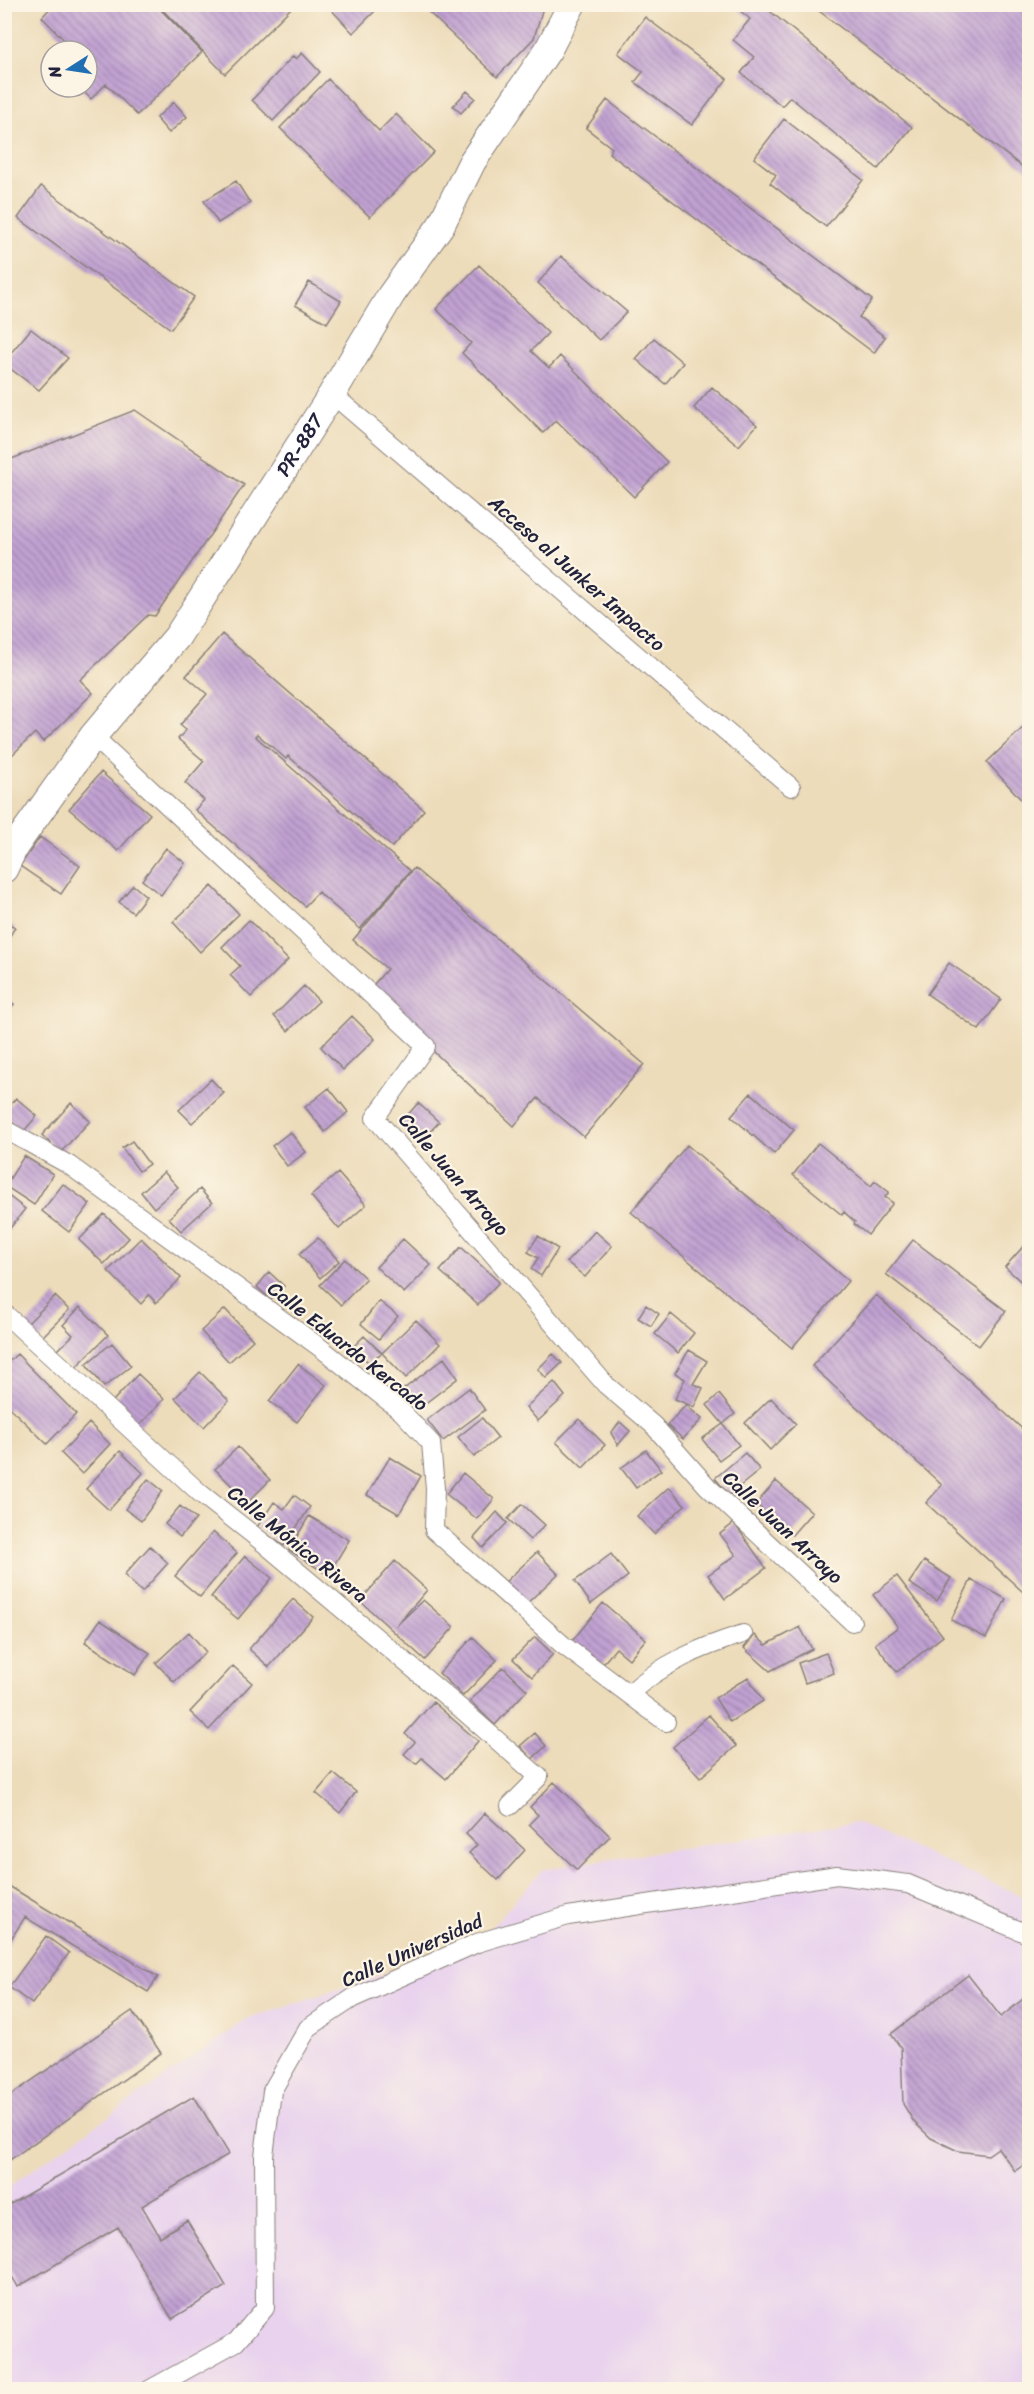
<svg xmlns="http://www.w3.org/2000/svg" width="1034" height="2394" viewBox="0 0 1034 2394" font-family="Sriracha,sans-serif">
  <style>
    .built { fill: #e8d2ee }
    .building { fill: url(#building-back-hatch) }
    .lines { fill: none; stroke-linecap: round; stroke-linejoin: round }
    .street-casing { stroke: #887f7a; stroke-width: 20 }
    .secondary-casing { stroke: #887f7a; stroke-width: 29 }
    .street { stroke: #fff; stroke-width: 18 }
    .secondary { stroke: #fff; stroke-width: 27 }
    .labels { text-anchor: middle; stroke-width: 4.5; stroke-linejoin: round; paint-order: stroke }
    .street-label { font-size: 20px; fill: #22223b; stroke: #fcf5e5 }
  </style>
  <defs>
    <pattern id="building-back-hatch" width="6" height="6" patternUnits="userSpaceOnUse" patternTransform="scale(1.5)"><rect width="6" height="6" fill="#c1a1d2"/><path d="M-1 5l2 2M0 0l6 6M5-1l2 2" fill="none" stroke="#9c83ac"/></pattern>
  </defs>
  <rect width="100%" height="100%" fill="#fcf5e5"/>
  <filter id="ink" filterUnits="userSpaceOnUse"><feTurbulence type="fractalNoise" baseFrequency=".0167" numOctaves="2"/><feDisplacementMap in="SourceGraphic" scale="12" xChannelSelector="R" yChannelSelector="G"/><feConvolveMatrix kernelMatrix="1 2 1 2 8 2 1 2 1" color-interpolation-filters="sRGB"/></filter>
  <filter id="wash" filterUnits="userSpaceOnUse"><feTurbulence type="fractalNoise" baseFrequency=".008" numOctaves="4" result="noise"/><feDisplacementMap in="SourceGraphic" scale="24" xChannelSelector="R" yChannelSelector="G"/><feGaussianBlur stdDeviation="1.35" result="paint"/><feColorMatrix in="noise" values="0 0 0 0 0 0 0 0 0 0 0 0 0 0 0 0 0 1.4 0 .05"/><feComposite in="paint" operator="in"/></filter>
  <g filter="url(#wash)">
    <rect width="100%" height="100%" fill="#eddcba"/>
    <path class="built" d="M855,1822L1029,1899V2389H5L4,2190L248,2019L477,1943L543,1869Z"/>
    <g id="blocks">
      <path class="building" d="M54,4H155L202,52L137,115L106,84L91,99L79,87H87V51H55L65,41L42,17Z
        M157,4H295L225,74Z
        M326,4H382L353,33Z
        M420,4H544L534,38L497,77Z
        M732,4H761L912,127L878,169L790,97L782,106L741,73L754,57L733,40L750,19Z
        M810,4H1029V172Z
        M645,17L727,79L692,125L635,82L643,72L618,53Z
        M302,53L320,72L273,121L252,100L293,56L296,59Z
        M328,79L379,131L396,114L434,152L370,217L280,128Z
        M467,91L475,98L461,113L453,106Z
        M607,100L872,300L859,317L885,337L874,353L609,153L612,148L586,128Z
        M174,102L187,117L169,133L156,118Z
        M784,119L863,180L826,227L770,183L776,175L754,158Z
        M236,181L250,203L218,223L204,201Z
        M41,186L194,297L171,329L18,218Z
        M561,256L627,312L599,340L538,283Z
        M479,265L548,333L531,351L549,368L560,356L667,462L634,497L556,420L543,433L462,353L471,343L436,309Z
        M309,282L341,301L327,323L295,305Z
        M31,329L68,358L39,390L4,364V361Z
        M654,338L683,363L665,384L636,359Z
        M712,387L757,425L739,446L694,408Z
        M135,410L244,485L155,616L148,615L80,680L93,693L43,742L35,733L12,755L4,747V462Z
        M222,634L424,810L392,847L288,756L286,759L257,734L255,736L410,871L360,929L318,892L305,906L195,810L204,800L185,783L204,761L178,739L186,730L180,725L207,694L186,676Z
        M1029,722V808L987,762Z
        M101,772L150,814L118,851L69,809Z
        M40,837L80,866L61,894L20,866Z
        M166,848L185,863L161,895L142,880Z
        M414,868L644,1064L584,1137L538,1098L514,1126L368,991L387,969L353,940Z
        M133,885L146,896L133,913L119,902Z
        M212,886L239,914L200,952L173,922Z
        M249,920L288,960L251,997L230,975L240,966L222,947Z
        M4,921L15,927L7,941L4,940Z
        M949,963L1001,999L979,1030L927,994Z
        M304,986L319,1001L288,1031L274,1016Z
        M4,999L14,1004L4,1020Z
        M352,1016L375,1039L343,1070L321,1047Z
        M211,1079L224,1093L192,1123L179,1110Z
        M329,1088L348,1112L325,1132L305,1107Z
        M751,1093L794,1130L774,1154L731,1116Z
        M16,1098L37,1116L23,1132L4,1115V1112Z
        M71,1103L90,1121L60,1153L42,1135Z
        M418,1103L439,1122L420,1142L400,1124Z
        M290,1132L306,1152L287,1166L272,1146Z
        M132,1141L149,1164L139,1171L122,1148Z
        M818,1143L871,1186L875,1181L889,1192L885,1197L893,1203L868,1235L854,1224L855,1222L844,1212L842,1215L793,1175Z
        M687,1145L848,1281L792,1348L631,1212Z
        M24,1156L53,1174L34,1205L5,1186Z
        M164,1172L178,1187L154,1208L141,1192Z
        M338,1173L366,1205L339,1229L311,1196Z
        M63,1184L90,1204L69,1232L42,1211Z
        M200,1189L212,1203L181,1231L169,1218Z
        M6,1194L25,1209L4,1236V1195Z
        M104,1214L129,1238L104,1264L79,1240Z
        M595,1231L612,1246L585,1277L567,1262Z
        M538,1236L558,1249L541,1276L531,1269L538,1258L528,1252Z
        M141,1238L181,1278L156,1303L149,1295L141,1304L108,1271Z
        M318,1238L339,1261L320,1278L299,1254Z
        M403,1239L431,1265L404,1293L376,1267Z
        M913,1240L1006,1311L979,1346L886,1274Z
        M1029,1240V1284L1027,1287L1005,1267Z
        M461,1247L499,1282L478,1305L440,1271Z
        M345,1259L366,1279L341,1305L320,1285Z
        M269,1272L284,1286L271,1300L257,1287Z
        M876,1295L1029,1435V1585L1023,1592L926,1503L942,1485L812,1366Z
        M55,1296L69,1310L38,1341L24,1327Z
        M379,1301L398,1316L379,1339L361,1324Z
        M646,1305L659,1314L651,1326L638,1318Z
        M80,1307L108,1335L73,1370L56,1352L73,1335L63,1325Z
        M225,1309L253,1340L229,1362L201,1331Z
        M671,1314L694,1333L678,1353L655,1334Z
        M416,1320L440,1344L406,1378L382,1353Z
        M364,1336L382,1353L368,1362L353,1347Z
        M112,1343L131,1366L104,1387L86,1364Z
        M689,1350L707,1361L693,1384L703,1388L694,1407L675,1399L685,1379L675,1373Z
        M17,1354L76,1414L47,1444L10,1408L4,1413V1366Z
        M553,1354L562,1363L546,1378L538,1369Z
        M444,1358L458,1378L419,1408L404,1389Z
        M298,1364L326,1385L297,1422L269,1401Z
        M200,1372L229,1401L204,1427L175,1398Z
        M138,1374L164,1399L139,1426L113,1401Z
        M554,1382L565,1396L538,1421L526,1407Z
        M469,1388L485,1410L443,1441L427,1420Z
        M719,1394L735,1414L723,1424L707,1405Z
        M771,1398L796,1424L770,1450L745,1423Z
        M686,1405L702,1419L683,1439L667,1425Z
        M482,1418L498,1438L474,1457L458,1437Z
        M579,1419L605,1445L583,1468L556,1442Z
        M620,1422L630,1431L618,1445L611,1433Z
        M89,1423L110,1444L82,1474L61,1453Z
        M723,1424L739,1445L719,1460L702,1439Z
        M238,1447L270,1480L248,1502L215,1469Z
        M646,1450L661,1470L636,1488L621,1468Z
        M120,1451L143,1473L109,1510L86,1489Z
        M745,1453L760,1470L729,1495L715,1478Z
        M390,1457L421,1476L399,1514L367,1495Z
        M463,1473L494,1499L477,1519L446,1494Z
        M148,1479L163,1491L141,1521L125,1509Z
        M776,1481L812,1512L792,1535L756,1504Z
        M669,1487L685,1505L654,1534L637,1516Z
        M294,1495L310,1507L284,1546L257,1527L274,1502L284,1509Z
        M522,1504L545,1525L530,1540L508,1519Z
        M180,1506L196,1519L180,1537L165,1524Z
        M497,1512L507,1523L483,1548L474,1538Z
        M309,1516L349,1540L328,1575L289,1550Z
        M734,1523L766,1568L725,1599L708,1575L736,1555L720,1534Z
        M213,1532L237,1553L200,1597L175,1576Z
        M150,1546L168,1563L142,1592L124,1575Z
        M537,1552L558,1574L523,1607L502,1585Z
        M611,1554L628,1576L591,1604L575,1581Z
        M245,1556L272,1578L238,1619L211,1597Z
        M395,1561L427,1590L396,1626L423,1600L454,1627L425,1660L360,1601Z
        M924,1561L951,1578L937,1601L909,1583Z
        M897,1576L943,1636L897,1672L875,1644L898,1627L873,1595Z
        M971,1580L1006,1599L986,1638L951,1620Z
        M293,1599L313,1617L269,1667L249,1649Z
        M603,1603L646,1639L629,1659L616,1648L602,1665L572,1641Z
        M100,1620L150,1653L135,1675L85,1642Z
        M800,1627L812,1649L770,1671L744,1648L755,1635L766,1645Z
        M189,1632L206,1652L174,1682L156,1663Z
        M473,1637L497,1660L463,1696L439,1673Z
        M535,1637L553,1654L532,1677L513,1659Z
        M826,1653L834,1673L805,1683L798,1663Z
        M233,1666L252,1683L209,1730L190,1712Z
        M503,1667L527,1690L495,1725L470,1701Z
        M748,1677L763,1701L730,1722L715,1698Z
        M433,1702L478,1741L446,1779L422,1758L416,1764L404,1754L415,1742L405,1734Z
        M709,1715L736,1746L700,1778L673,1747Z
        M535,1733L546,1746L532,1759L520,1746Z
        M333,1773L356,1792L340,1813L316,1793Z
        M554,1782L610,1836L577,1870L529,1824L538,1815L530,1807Z
        M485,1813L525,1850L498,1880L469,1853L477,1845L466,1834Z
        M4,1883L158,1977L148,1992L25,1917L4,1950Z
        M46,1936L69,1953L32,2004L9,1987Z
        M968,1975L1001,2017L1029,1994V2161L1015,2171L998,2148L988,2155L958,2151L931,2138L914,2122L903,2104L901,2048L891,2034Z
        M132,2011L161,2053L4,2164V2100Z
        M194,2096L229,2154L142,2206L160,2237L187,2220L226,2286L172,2319L118,2227L18,2287L4,2263V2208Z"/>
    </g>
  </g>
  <g filter="url(#ink)">
    <use href="#blocks" fill-opacity="0" stroke="#887f7a" stroke-width="1.5"/>
    <g class="lines">
      <g class="street-casing">
        <path id="street" d="M332,394L791,787
          M93,736L426,1046L375,1118L606,1385L653,1425L708,1487L852,1622
          M4,1129L69,1165L322,1349L402,1412L431,1443L435,1488L434,1530L563,1645L666,1722
          M4,1313L200,1493L266,1545L459,1707L539,1777L510,1806
          M629,1694C661,1664 701,1647 743,1634
          M149,2390L236,2342L265,2308L264,2156L272,2091L308,2028L353,1998L477,1943L568,1916L837,1875L908,1884L1030,1935"/>
      </g>
      <g class="secondary-casing">
        <g id="secondary">
          <path id="s1" d="M4,869L15,846L93,736L177,637L332,394L391,295L441,225L472,162L548,50L572,4"/>
        </g>
      </g>
      <use href="#street" class="street"/>
      <use href="#secondary" class="secondary"/>
    </g>
  </g>
  <g class="labels">
    <g class="street-label">
      <text dy="7" stroke="none"><textPath href="#s1" startOffset="518">PR-887</textPath></text>
      <text transform="translate(577 573) rotate(41)" y="7">Acceso al Junker Impacto</text>
      <text transform="translate(454 1174) rotate(49)" y="7">Calle Juan Arroyo</text>
      <text transform="translate(348 1346) rotate(38)" y="7">Calle Eduardo Kercado</text>
      <text transform="translate(783 1527) rotate(43)" y="7">Calle Juan Arroyo</text>
      <text transform="translate(298 1544) rotate(39)" y="7">Calle Mónico Rivera</text>
      <text transform="translate(412 1950) rotate(-24)" y="7">Calle Universidad</text>
    </g>
  </g>
  <rect width="1034" height="2394" fill="none" stroke="#fcf5e5" stroke-width="24"/>
  <g transform="translate(69 69) rotate(258)"><circle r="28" fill="#fcf5e5" stroke="#a5a1a1" stroke-width="1.5"/>
  <path d="M0-4.5L10 22L0 15L-10 22Z" fill="#1f6fb2"/>
  <text y="-9" font-size="16" font-weight="bold" text-anchor="middle" fill="#22223b">N</text>
  </g>
</svg>
